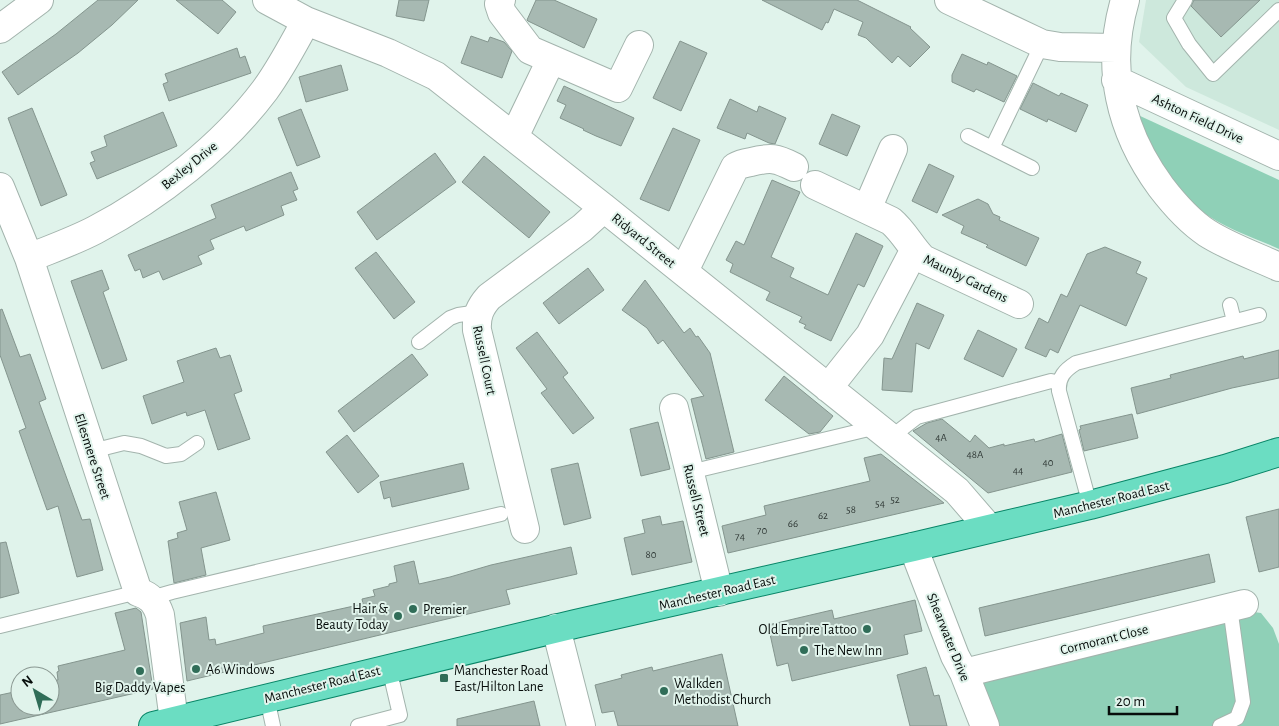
<svg xmlns="http://www.w3.org/2000/svg" width="1279" height="726" viewBox="0 0 1279 726" font-family="'Alegreya Sans',sans-serif">
  <style>
    .built { fill: #cde8dc }
    .green { fill: #8fd0b7 }
    .building { fill: #a7b9b2; stroke: #84958e }
    .lines { fill: none; stroke-linecap: round; stroke-linejoin: round }
    .service-casing { stroke: #a3b4ad; stroke-width: 16 }
    .minor-casing { stroke: #a3b4ad; stroke-width: 30 }
    .primary-casing { stroke: #088567; stroke-width: 30 }
    .service { stroke: #fff; stroke-width: 14 }
    .minor { stroke: #fff; stroke-width: 28 }
    .primary { stroke: #6bddc2; stroke-width: 28 }
    .poi-dot { fill: #306d58; stroke: #e0f3eb; stroke-width: 2 }
    .labels { text-anchor: middle; stroke-width: 4; stroke-linejoin: round; paint-order: stroke }
    .number-label { font-size: 11px; fill: #2f3835 }
    .street-label { font-size: 14px; fill: #070d0b; stroke: #e0f3eb }
    .poi-label { font-size: 14px; fill: #070d0b; stroke: #e0f3eb; text-anchor: start }
  </style>
  <rect width="100%" height="100%" fill="#e0f3eb"/>
  <path class="built" d="M1146,0H1279V130L1186,87L1139,42Z"/>
  <path class="green" d="M1138,115L1279,180V249C1253,237 1223,228 1200,210C1169,186 1151,150 1138,115Z
    M1254,612L1261,613L1273,628L1279,644V726H994L980,680Z"/>
  <path class="building" d="M98,0H138L112,25L78,53L18,95L2,72L56,34Z
    M176,0H222L236,12L218,34Z
    M399,0H429L424,21L396,16Z
    M536,0H554L597,19L584,48L528,21L527,20Z
    M762,0H857L911,27L910,28L930,47L910,67L898,56L892,63L866,38L858,35L863,22L834,9L828,23L826,22L822,30Z
    M1194,0H1260L1221,37L1191,6Z
    M471,36L488,42L490,37L504,42L512,51L502,78L461,63Z
    M680,41L707,53L681,111L653,98Z
    M237,48L240,58L245,56L251,73L169,101L163,84L168,82L165,74Z
    M962,54L987,65L988,62L1017,76L1004,102L976,89L974,92L952,82V75Z
    M341,65L348,90L306,102L299,77Z
    M1033,83L1059,96L1061,93L1088,105L1076,132L1048,119L1047,122L1020,109Z
    M564,86L634,118L621,146L596,136L583,130L584,129L560,118L566,105L557,101Z
    M730,99L757,112L759,106L786,118L775,144L769,143L747,133L745,139L717,128Z
    M32,108L67,195L41,206L8,118Z
    M301,109L320,157L297,166L278,118Z
    M163,112L177,146L97,179L90,163L95,161L91,152L107,146L104,136Z
    M832,114L860,126L847,156L819,144Z
    M673,128L700,140L669,211L640,199Z
    M435,153L456,182L377,240L357,212Z
    M484,156L550,212L529,238L462,182Z
    M929,164L954,176L937,213L912,201Z
    M291,172L298,189L293,191L297,200L281,206L284,215L246,231L244,226L210,240L214,249L198,256L202,264L163,280L159,271L143,278L140,269L135,271L128,255L216,218L211,205Z
    M772,180L800,192L771,257L794,268L790,277L828,295L856,233L883,246L864,287L858,284L831,341L804,328L806,325L799,322L802,317L766,300L770,292L730,272L733,264L726,260L736,241L744,245Z
    M978,199L988,204L993,214L1000,217L999,220L1039,238L1026,266L986,247L988,245L961,233L964,226L942,215Z
    M1105,247L1141,262L1136,273L1147,278L1126,326L1080,305L1058,353L1050,349L1046,357L1025,348L1039,318L1048,323L1061,294L1067,297L1087,254Z
    M376,252L415,302L394,319L355,268Z
    M588,268L604,290L559,324L543,303Z
    M102,270L109,289L103,292L127,360L102,369L71,281Z
    M645,280L684,333L690,328L696,337L698,336L710,353L734,452L706,459L691,399L704,396L663,340L658,344L647,328L622,310Z
    M917,303L944,315L929,349L916,343L912,392L882,390L884,358L892,359Z
    M2,309L20,357L30,354L46,399L39,402L82,520L90,519L103,570L77,577L58,506L47,510L19,431L26,428L0,355V310Z
    M978,330L1017,349L1003,377L964,359Z
    M537,332L568,373L563,377L594,418L573,434L541,393L547,389L516,348Z
    M216,348L220,358L230,355L242,391L234,394L250,439L218,450L205,410L187,416L186,412L152,424L143,396L184,382L177,361Z
    M1279,350V378L1232,388L1137,414L1131,388L1171,378L1170,375L1243,356L1244,359Z
    M412,354L428,375L354,432L338,411Z
    M784,376L833,416L820,432L809,434L765,400Z
    M1132,414L1138,438L1084,451L1079,430L1081,429L1080,426Z
    M942,419L970,442L975,435L989,448L1004,444V446L1034,439L1035,442L1062,434L1072,472L988,493L913,431L927,423Z
    M658,422L670,469L641,476L630,429Z
    M347,435L379,476L358,493L326,452Z
    M881,454L944,503L728,553L722,526L766,515L764,506L870,481L864,458Z
    M463,463L469,489L392,507L390,497L384,499L380,482Z
    M578,463L591,518L564,525L551,469Z
    M216,492L230,540L201,548L206,575L174,583L168,541L178,538L177,533L187,530L179,502Z
    M1279,509V567L1259,572L1246,517Z
    M660,516L662,525L683,521L692,562L632,575L624,538L645,533L642,520Z
    M6,542L19,593L0,598V543Z
    M571,547L577,574L506,590L510,604L187,681L180,623L206,617L209,640L215,639L216,645L264,633L263,626L363,604L362,599L375,596L373,590L389,586V584L397,582L394,566L414,561L419,584L450,577L491,565Z
    M1209,554L1215,582L985,636L979,608Z
    M915,600L922,631L904,635L908,654L792,681L788,663L777,666L768,625L832,610L834,619Z
    M136,608L141,612L153,689L0,724V695L14,692L13,690L20,688V706H50V681L58,680L57,672L59,671L58,666L125,650L115,613Z
    M722,654L738,726H618L614,711L602,713L595,685L622,678L621,675L652,667L653,671Z
    M926,667L934,696L939,695L947,726H910L897,675Z
    M534,701L540,726H457V719Z"/>
  <g class="lines">
    <g class="service-casing">
      <path id="service" d="M1185,0L1174,18L1189,44L1213,74L1279,10
        M968,136L1032,168
        M992,148L1042,44
        M1230,305L1234,321
        M419,342L450,318L458,315L479,312
        M890,438L917,417L1051,381L1059,383
        M92,451L124,443L141,446L166,456L181,454L197,443
        M690,472L877,427
        M1090,505L1059,391C1058,377 1065,370 1076,363L1259,315
        M151,598L172,592L501,514
        M0,626L138,592
        M267,698L273,726
        M358,726L400,715L389,668
        M1220,726L1237,718L1243,702L1230,607"/>
    </g>
    <g class="minor-casing">
      <path id="minor" d="M267,0L306,21L388,53L436,76L604,208L957,491L989,528
        M501,0L499,4L502,13L530,50L618,88L639,45
        M949,0L1042,44L1060,47L1116,48
        M1125,0C1105,68 1120,131 1161,187C1174,204 1189,221 1207,233C1229,247 1255,256 1279,267
        M0,29L39,0
        M1116,80L1279,156
        M514,137L551,60
        M815,185L891,221C904,232 911,247 923,259L1019,304
        M0,187L29,258L138,592C151,596 156,603 160,615L174,721
        M867,209L893,149
        M29,258C51,249 74,241 95,230C158,197 223,146 265,90C281,68 293,45 306,21
        M684,271L735,167C740,164 745,163 751,162C771,157 776,158 794,167
        M828,388L870,335L914,251
        M674,408L719,592
        M525,529L477,330C476,316 480,307 489,297L582,228L604,208
        M913,547L955,656L964,673L985,726
        M556,628L581,726
        M964,673L1244,604"/>
    </g>
    <g class="primary-casing">
      <path id="primary" d="M153,726L575,624L913,547L1090,505L1225,469L1279,452"/>
    </g>
    <use href="#service" class="service"/>
    <use href="#minor" class="minor"/>
    <use href="#primary" class="primary"/>
  </g>
  <g class="poi-dot">
    <circle cx="413" cy="609" r="5"/>
    <circle cx="398" cy="616" r="5"/>
    <circle cx="867" cy="629" r="5"/>
    <circle cx="804" cy="650" r="5"/>
    <circle cx="196" cy="669" r="5"/>
    <circle cx="140" cy="671" r="5"/>
    <rect x="439" y="673" width="10" height="10" rx="2.5"/>
    <circle cx="664" cy="691" r="5"/>
  </g>
  <g class="labels">
    <g class="number-label">
      <text x="941" y="441">4A</text>
      <text x="975" y="458">48A</text>
      <text x="1048" y="466">40</text>
      <text x="1018" y="474">44</text>
      <text x="895" y="503">52</text>
      <text x="880" y="507">54</text>
      <text x="851" y="513">58</text>
      <text x="823" y="519">62</text>
      <text x="793" y="527">66</text>
      <text x="762" y="534">70</text>
      <text x="740" y="540">74</text>
      <text x="651" y="558">80</text>
    </g>
    <g class="street-label">
      <text transform="translate(1198 118) rotate(25)" y="5">Ashton Field Drive</text>
      <text transform="translate(189 165) rotate(-39)" y="5">Bexley Drive</text>
      <text transform="translate(644 240) rotate(39)" y="5">Ridyard Street</text>
      <text transform="translate(966 278) rotate(26)" y="5">Maunby Gardens</text>
      <text transform="translate(485 360) rotate(78)" y="5">Russell Court</text>
      <text transform="translate(93 456) rotate(72)" y="5">Ellesmere Street</text>
      <text transform="translate(1111 499) rotate(-14)" y="5">Manchester Road East</text>
      <text transform="translate(697 500) rotate(76)" y="5">Russell Street</text>
      <text transform="translate(717 592) rotate(-13)" y="5">Manchester Road East</text>
      <text transform="translate(949 637) rotate(68)" y="5">Shearwater Drive</text>
      <text transform="translate(1104 639) rotate(-14)" y="5">Cormorant Close</text>
      <text transform="translate(322 684) rotate(-14)" y="5">Manchester Road East</text>
    </g>
    <g class="poi-label">
      <text x="388" y="613" text-anchor="end">Hair &amp;<tspan x="388" dy="16">Beauty Today</tspan></text>
      <text x="423" y="614">Premier</text>
      <text x="857" y="634" text-anchor="end">Old Empire Tattoo</text>
      <text x="814" y="655">The New Inn</text>
      <text x="206" y="674">A6 Windows</text>
      <text x="454" y="675">Manchester Road<tspan x="454" dy="16">East/Hilton Lane</tspan></text>
      <text x="674" y="688">Walkden<tspan x="674" dy="16">Methodist Church</tspan></text>
      <text x="140" y="692" text-anchor="middle">Big Daddy Vapes</text>
    </g>
  </g>
  <g transform="translate(35 691) rotate(322)"><circle r="24" fill="#e0f3eb" stroke="#899791"/>
  <path d="M0-4L9 19L0 12L-9 19Z" fill="#306d58"/>
  <text y="-8" font-size="14" font-weight="bold" text-anchor="middle" fill="#070d0b">N</text>
  </g>
  <path d="M1109 706v8h68v-8" fill="none" stroke="#070d0b" stroke-width="2.5"/>
  <text x="1116" y="706" font-size="15" fill="#070d0b" stroke="#e0f3eb" stroke-width="4" paint-order="stroke">20 m</text>
</svg>
